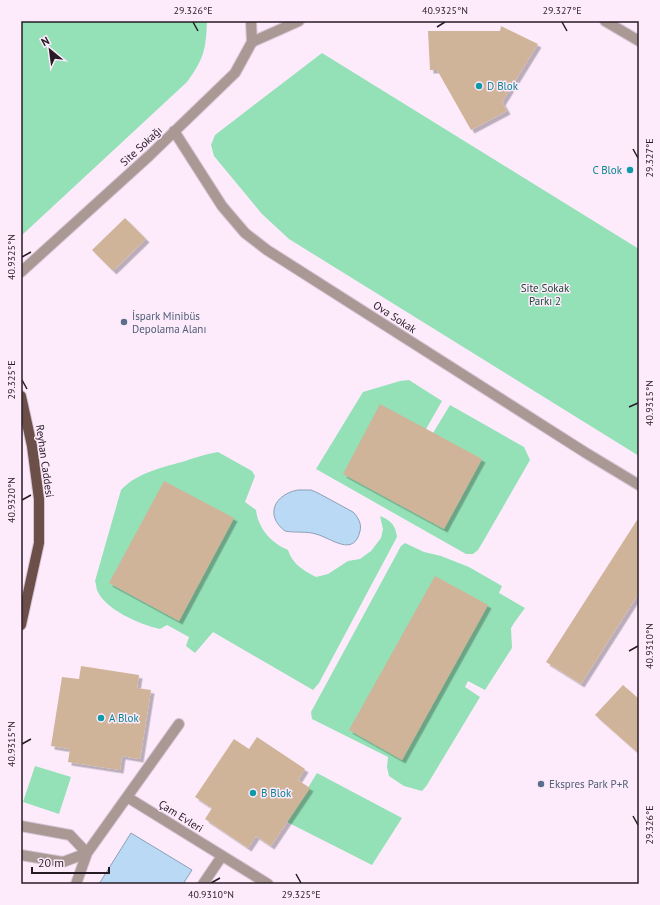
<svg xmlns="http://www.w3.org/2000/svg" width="660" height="905" viewBox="0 0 660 905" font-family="'PT Sans',sans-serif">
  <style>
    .green { fill: #94e0b7 }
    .water { fill: #b9d9f5; stroke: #8da0b7 }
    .building { fill: #d0b499; filter: url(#shadow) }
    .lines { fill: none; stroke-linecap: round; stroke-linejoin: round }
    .lane-casing { stroke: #d6c6d5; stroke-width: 12 }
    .street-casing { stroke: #d6c6d5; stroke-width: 12 }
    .primary-casing { stroke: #d6c6d5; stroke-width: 12 }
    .lane { stroke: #aa9894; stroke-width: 10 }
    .street { stroke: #aa9894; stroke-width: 10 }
    .primary { stroke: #6c4f49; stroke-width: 10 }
    .ticks { fill: none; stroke: #271c26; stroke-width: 1.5 }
    .culture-dot { fill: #0f9aa8; stroke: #fdebfc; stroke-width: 1.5 }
    .service-dot { fill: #5c6f8a; stroke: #fdebfc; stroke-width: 1.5 }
    .labels { text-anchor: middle; stroke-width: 3; stroke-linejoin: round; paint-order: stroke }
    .culture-label { font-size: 11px; fill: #0d838f; stroke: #fdebfc; text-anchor: start }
    .street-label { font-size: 11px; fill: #271c26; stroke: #fdebfc }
    .park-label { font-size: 11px; fill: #194832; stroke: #fdebfc }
    .service-label { font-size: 11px; fill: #4e5e75; stroke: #fdebfc; text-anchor: start }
    .neatline { fill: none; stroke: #271c26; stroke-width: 1.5 }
    .ticks-label { font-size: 10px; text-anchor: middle; fill: #271c26 }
  </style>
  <defs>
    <filter id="shadow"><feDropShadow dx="3.5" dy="3.5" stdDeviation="0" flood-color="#0004"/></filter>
  </defs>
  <rect width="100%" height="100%" fill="#fdebfc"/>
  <path class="green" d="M21,21H207C206,49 204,59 187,82L21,236Z
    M322,53L639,249V456L289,239L262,214L214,156L211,145L215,135Z
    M409,380L442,401L426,429L433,433L450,405L524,447L530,460L484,540L478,550L473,554H466L316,469L363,392L400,381Z
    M218,452L252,471L255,476L245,502L256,510C258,528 271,543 288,550C293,565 303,570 316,577L328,574L348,561L360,559L371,551L381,538L383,529L380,516C392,521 395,525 397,537L319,683L313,690L213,632L195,653L186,646L189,637L167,625L160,629C141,625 104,609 97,590C96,587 96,583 95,581L121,490C137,473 160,468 182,462C194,458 206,454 218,452Z
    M405,543L424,552L441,556L469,567L502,586L499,593L525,608L514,623L511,628L512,648L485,690L468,681L465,687L480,697L427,785L422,791L404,786L389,776L387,767L388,757L312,719L311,712L401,546Z
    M35,766L71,777L59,814L23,802Z
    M317,773L402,818L372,865L287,822Z"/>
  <path class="water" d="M298,490H311L318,493L353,512C358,517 362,524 360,531C354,558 331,538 316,534C306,531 295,533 285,531C264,515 275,494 298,490Z
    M131,833L192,870L183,884H99Z"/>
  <path class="building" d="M501,26L538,44L502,102L507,111L471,130L437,70H430L428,31H500Z
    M125,218L146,239L113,271L92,250Z
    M380,404L482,459L444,529L343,474Z
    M164,481L234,518L179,621L109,583Z
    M639,517V593L581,684L546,662Z
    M435,576L488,605L402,760L349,730Z
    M81,666L139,675L137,688L151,690L140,759L122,756L120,770L68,762L70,749L51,746L62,677L79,679Z
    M623,685L639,699V754L595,715Z
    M257,737L305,769L298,780L310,788L271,846L256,836L248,848L205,819L212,808L195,797L234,739L249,749Z"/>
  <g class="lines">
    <g class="lane-casing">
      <path id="lane" d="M605,21L639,41
        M252,42L299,21
        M127,797L268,884
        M21,826L70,835L87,853
        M21,855L63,862L87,853
        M76,884L87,853L179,724
        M203,884L222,856"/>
    </g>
    <g class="street-casing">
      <path id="street" d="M174,131L222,206L245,233L267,250L586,453L639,485
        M21,272L149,156L235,73L252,42L251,21"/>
    </g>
    <g class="primary-casing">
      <path id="primary" d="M21,396L32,446L39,499V543L21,625"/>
    </g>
    <use href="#lane" class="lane"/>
    <use href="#street" class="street"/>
    <use href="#primary" class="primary"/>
  </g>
  <path class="ticks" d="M193,22L198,31M562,22L567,31M437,27L445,22M633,149L638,158M22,257L31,252M22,380L27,389M629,407L638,403M22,500L31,495M629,651L638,646M22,744L31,739M633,816L638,825M296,874L301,883M211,883L220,878"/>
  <g class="culture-dot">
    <circle cx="479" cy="86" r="4"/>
    <circle cx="630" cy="170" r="4"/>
    <circle cx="101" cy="718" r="4"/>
    <circle cx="253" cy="793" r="4"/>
  </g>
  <g class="service-dot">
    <circle cx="124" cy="322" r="4"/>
    <circle cx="541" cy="784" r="4"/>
  </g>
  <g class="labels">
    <g class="culture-label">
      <text x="487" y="90">D Blok</text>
      <text x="622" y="174" text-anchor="end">C Blok</text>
      <text x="109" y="722">A Blok</text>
      <text x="261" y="797">B Blok</text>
    </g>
    <g class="street-label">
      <text transform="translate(141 146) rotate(-43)" y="4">Site Sokağı</text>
      <text transform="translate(395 317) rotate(33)" y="4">Ova Sokak</text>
      <text transform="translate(45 461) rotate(82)" y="4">Reyhan Caddesi</text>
      <text transform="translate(181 816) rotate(32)" y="4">Çam Evleri</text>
    </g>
    <g class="park-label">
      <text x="545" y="292">Site Sokak<tspan x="545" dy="13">Parkı 2</tspan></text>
    </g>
    <g class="service-label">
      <text x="132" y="320">İspark Minibüs<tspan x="132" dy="13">Depolama Alanı</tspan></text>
      <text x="549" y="788">Ekspres Park P+R</text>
    </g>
  </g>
  <rect width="660" height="905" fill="none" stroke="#fdebfc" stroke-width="44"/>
  <g transform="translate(50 50) rotate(331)" stroke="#fdebfc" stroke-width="3" paint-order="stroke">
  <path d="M0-3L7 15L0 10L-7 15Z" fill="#271c26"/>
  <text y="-6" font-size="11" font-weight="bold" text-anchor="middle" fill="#271c26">N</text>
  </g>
  <path d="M32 867v6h77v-6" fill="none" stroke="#271c26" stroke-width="2"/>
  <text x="38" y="867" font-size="12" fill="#271c26" stroke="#fdebfc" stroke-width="3" paint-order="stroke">20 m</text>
  <rect x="22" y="22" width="616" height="861" class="neatline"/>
  <g class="ticks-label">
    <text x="193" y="14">29.326°E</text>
    <text x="445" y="14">40.9325°N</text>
    <text x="562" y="14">29.327°E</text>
    <text transform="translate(649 158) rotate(-90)" y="4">29.327°E</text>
    <text transform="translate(11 257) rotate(-90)" y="4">40.9325°N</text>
    <text transform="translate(11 380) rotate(-90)" y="4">29.325°E</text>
    <text transform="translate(649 403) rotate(-90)" y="4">40.9315°N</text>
    <text transform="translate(11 500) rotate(-90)" y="4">40.9320°N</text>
    <text transform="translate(649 646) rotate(-90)" y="4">40.9310°N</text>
    <text transform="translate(11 744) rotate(-90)" y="4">40.9315°N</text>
    <text transform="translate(649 825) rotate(-90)" y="4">29.326°E</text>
    <text x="211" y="898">40.9310°N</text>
    <text x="301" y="898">29.325°E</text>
  </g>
</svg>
